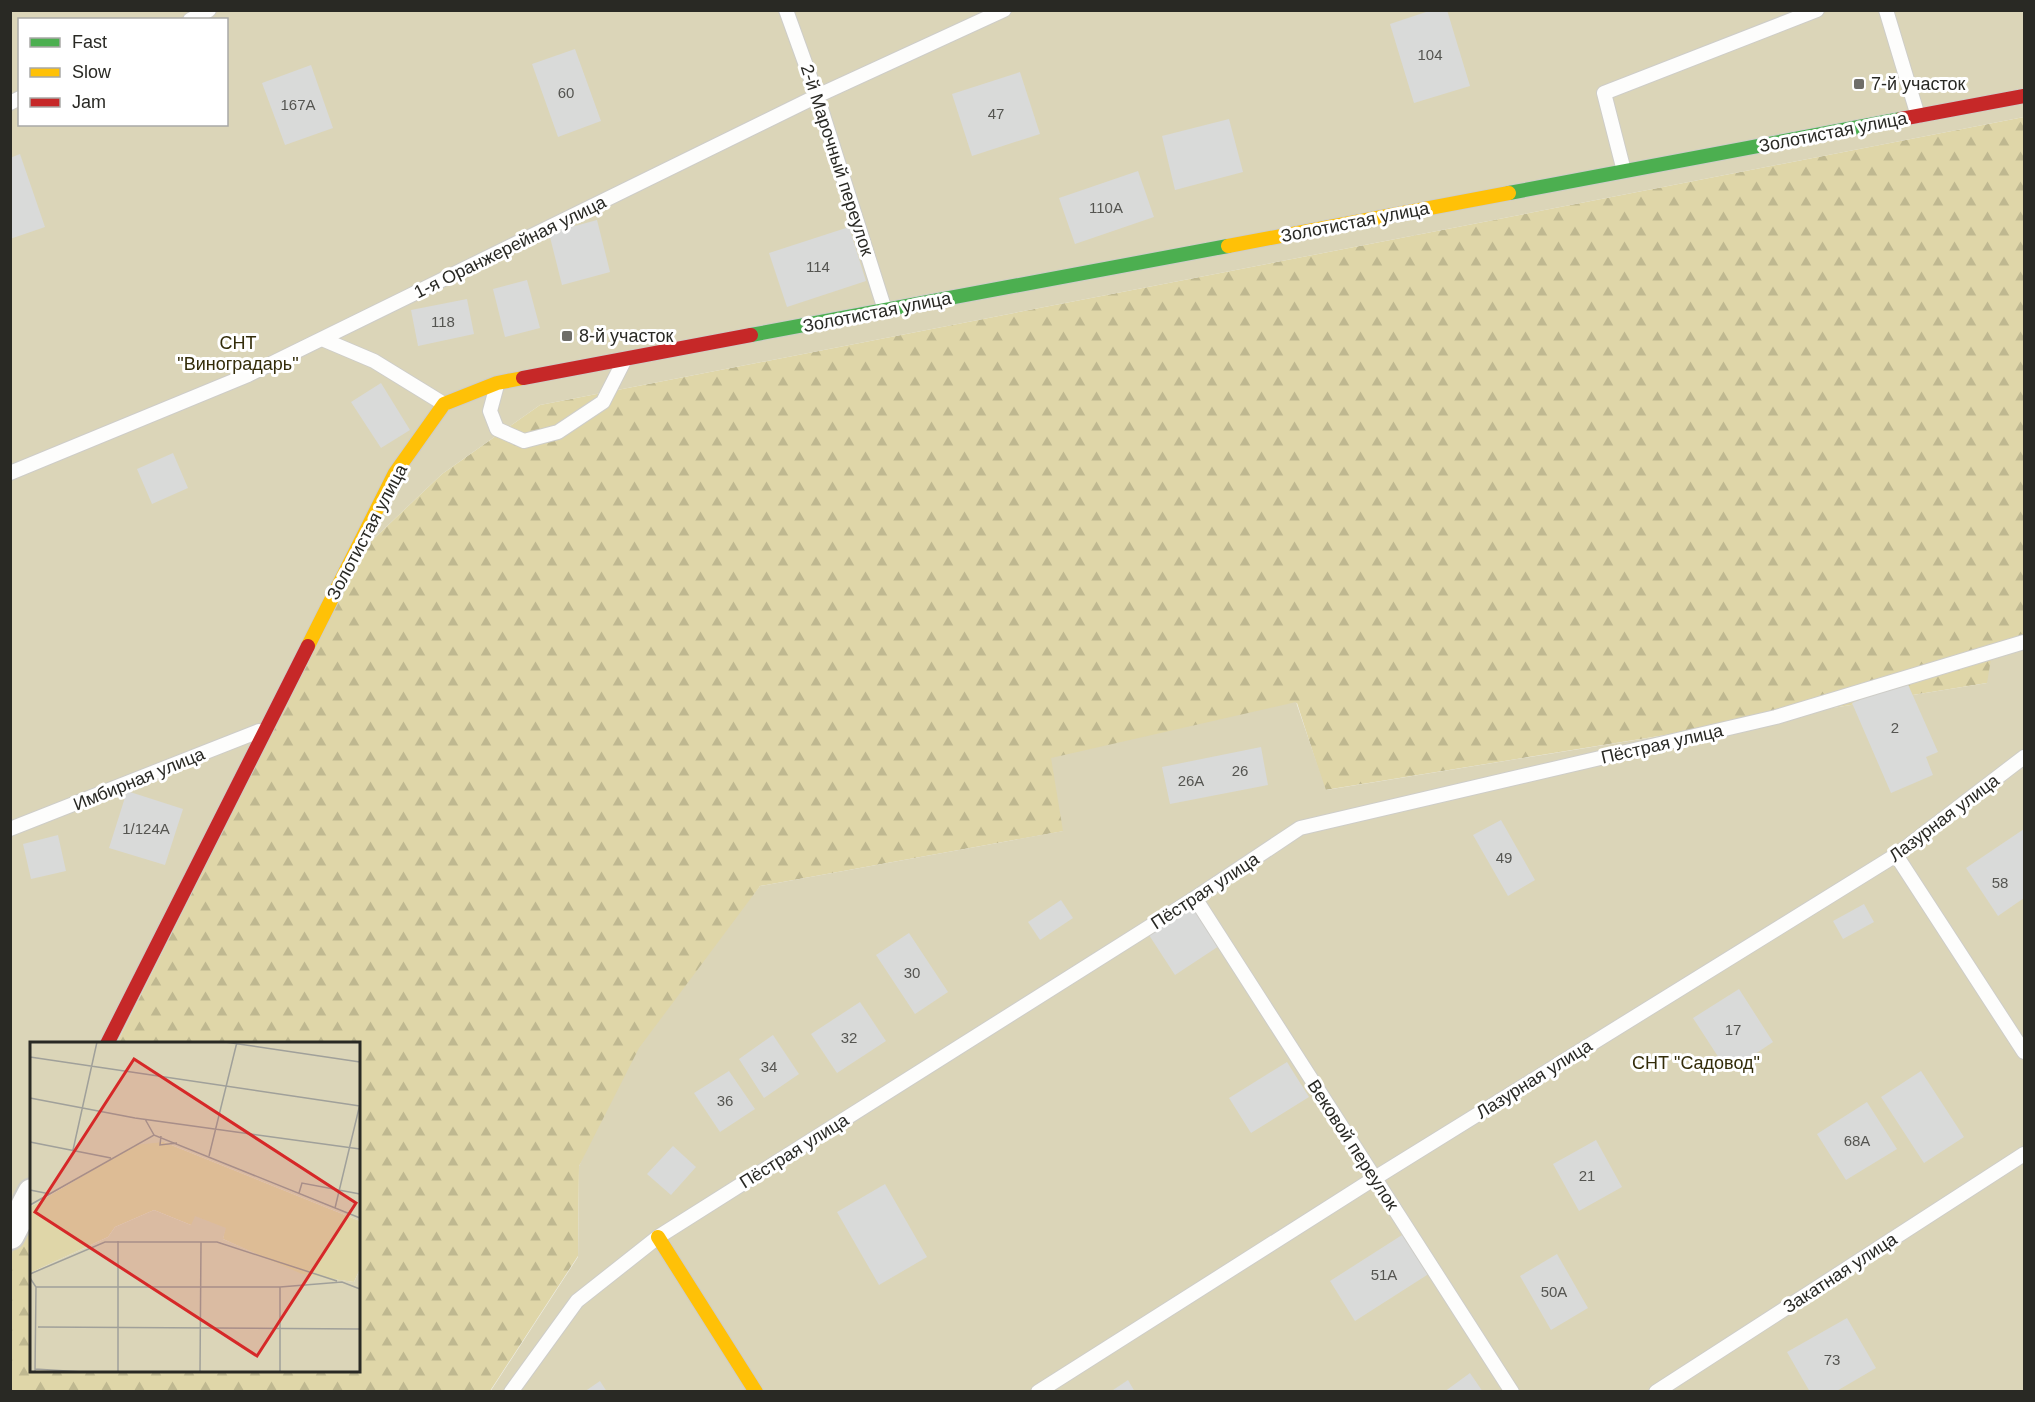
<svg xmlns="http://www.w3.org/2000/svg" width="2035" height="1402" viewBox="0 0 2035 1402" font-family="Helvetica,sans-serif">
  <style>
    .forest { fill: url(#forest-firs) }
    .garden { fill: #dbd5b8; fill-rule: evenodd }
    .building { fill: #d9dad9 }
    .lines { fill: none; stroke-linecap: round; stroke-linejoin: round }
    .lane-casing { stroke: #cecdc8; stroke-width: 16 }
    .street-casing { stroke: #cecdc8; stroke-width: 32 }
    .fast-casing { stroke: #cecdc8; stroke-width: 16 }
    .slow-casing { stroke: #cecdc8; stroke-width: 16 }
    .jam-casing { stroke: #cecdc8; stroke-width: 16 }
    .lane { stroke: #fdfdfc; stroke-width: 14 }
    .street { stroke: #fdfdfc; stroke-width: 28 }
    .fast { stroke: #4caf50; stroke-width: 14 }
    .slow { stroke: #ffc107; stroke-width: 14 }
    .jam { stroke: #c62828; stroke-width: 14 }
    .poi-dot { fill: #6f6e69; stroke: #fff; stroke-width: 2 }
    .labels { text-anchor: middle; stroke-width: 6; stroke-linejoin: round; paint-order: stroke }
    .number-label { font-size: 15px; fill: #555551 }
    .poi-label { font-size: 18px; fill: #292924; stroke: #fff; text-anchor: start }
    .street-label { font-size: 18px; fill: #292924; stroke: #fff }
    .park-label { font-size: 18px; fill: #332c09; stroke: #fff }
    .inset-road { fill: none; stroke: #a0a09a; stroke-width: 1.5 }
    .view { fill: #d62828; fill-opacity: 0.15; stroke: #d62828; stroke-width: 3 }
    .inset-edge { fill: none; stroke: #292924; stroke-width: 3 }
  </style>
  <defs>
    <pattern id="forest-firs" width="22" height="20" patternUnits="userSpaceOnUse" patternTransform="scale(1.5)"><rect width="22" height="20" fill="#dfd6a8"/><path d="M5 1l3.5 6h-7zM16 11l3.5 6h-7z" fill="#bfb890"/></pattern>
  </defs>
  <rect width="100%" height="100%" fill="#f0efe8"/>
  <path class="forest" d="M2024,117V646L1987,683L1325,790L1297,703L1064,831L760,886L579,1166L578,1256L490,1391H11L10,1256L31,1214L32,1370H358V1044L117,1043L364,548L442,474L540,405Z"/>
  <path class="garden" d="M11,11H2024V117L540,405L442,474L364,548L117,1043L32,1044L31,1214L11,1256ZM20,20H226V124H20Z
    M2024,646V1391L490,1392L578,1257L579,1166L639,1048L760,886L1063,831L1051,758L1296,702L1326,790L1987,683L1991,659Z"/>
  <path class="building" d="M1432,10H1447L1470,86L1414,103L1390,24Z
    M575,49L601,121L558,137L532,64Z
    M311,65L333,128L285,145L262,83Z
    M1020,72L1040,134L972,156L952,94Z
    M1229,119L1243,172L1175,190L1162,136Z
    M20,154L45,227L10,239V158Z
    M1138,171L1154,217L1075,244L1059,198Z
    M597,220L610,272L562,285L549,233Z
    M849,227L866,281L787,307L769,253Z
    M527,280L540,328L505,337L493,289Z
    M467,299L474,334L418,346L411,310Z
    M381,383L410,430L381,448L351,402Z
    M173,453L188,488L152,504L137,469Z
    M1906,680L1938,752L1926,757L1933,775L1891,793L1852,703Z
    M1261,747L1268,785L1170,804L1162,767Z
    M127,791L183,809L165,865L109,848Z
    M1501,820L1535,880L1508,896L1473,835Z
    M2024,829V898L1998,916L1966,868Z
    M58,835L66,871L31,879L23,844Z
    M1061,900L1073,918L1040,940L1028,922Z
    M1864,904L1874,922L1843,939L1833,921Z
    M1193,906L1219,946L1175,975L1149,935Z
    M909,933L948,992L915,1014L876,955Z
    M1739,989L1773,1042L1728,1072L1693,1018Z
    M860,1002L886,1041L837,1073L811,1034Z
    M773,1035L799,1074L764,1098L739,1059Z
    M1287,1062L1309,1097L1251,1133L1229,1098Z
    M729,1071L755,1109L720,1132L694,1093Z
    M1921,1071L1964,1137L1924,1163L1881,1097Z
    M1867,1102L1897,1149L1846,1180L1817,1134Z
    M1596,1140L1622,1187L1579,1211L1553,1164Z
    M673,1146L696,1167L671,1195L647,1174Z
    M885,1184L927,1257L879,1285L837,1212Z
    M1413,1228L1438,1268L1355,1321L1330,1281Z
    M1557,1254L1588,1308L1551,1330L1520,1276Z
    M1847,1318L1876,1368L1835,1392H1810L1787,1352Z
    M1470,1373L1483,1392H1444Z
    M1128,1380L1135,1392H1110Z
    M600,1381L607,1392H584Z"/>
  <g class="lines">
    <g class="lane-casing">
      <path id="lane" d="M786,10L817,96L885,310
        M1886,10L1918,116
        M190,20L209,10
        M10,103L20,98
        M1624,171L1604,93L1817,10
        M322,339L374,361L444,404
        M497,385L490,411L497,429L524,441L558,432L603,402L624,361
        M10,473L248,375L817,96L1004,10
        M10,829L259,731
        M1896,855L2024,1052
        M1195,898L1512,1392
        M511,1392L577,1301L658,1237L1195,898L1300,828L1776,717L2024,642
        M1038,1392L1375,1178L1896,855L2024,757
        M1656,1392L2024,1154"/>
    </g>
    <g class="street-casing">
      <path id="street" d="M10,1235L32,1193"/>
    </g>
    <g class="fast-casing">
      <path id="fast" d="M1509,193L1901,119
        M751,335L1228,246"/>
    </g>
    <g class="slow-casing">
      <path id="slow" d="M1228,246L1509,193
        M308,646L395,473L444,404L497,383L523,378
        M658,1237L756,1392"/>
    </g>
    <g class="jam-casing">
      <path id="jam" d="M1901,119L2024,96
        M523,378L751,335
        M107,1044L308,646"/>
    </g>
    <use href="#lane" class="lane"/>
    <use href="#street" class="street"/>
    <use href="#fast" class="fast"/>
    <use href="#slow" class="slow"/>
    <use href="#jam" class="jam"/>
  </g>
  <g class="poi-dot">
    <rect x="1853" y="78" width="12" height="12" rx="3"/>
    <rect x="561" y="330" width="12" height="12" rx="3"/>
  </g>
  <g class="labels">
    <g class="number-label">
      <text x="1430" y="60">104</text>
      <text x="566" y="98">60</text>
      <text x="298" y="110">167А</text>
      <text x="996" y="119">47</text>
      <text x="1106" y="213">110А</text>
      <text x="818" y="272">114</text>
      <text x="443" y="327">118</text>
      <text x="1895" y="733">2</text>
      <text x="1240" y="776">26</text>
      <text x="1191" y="786">26А</text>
      <text x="146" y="834">1/124А</text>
      <text x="1504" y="863">49</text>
      <text x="2000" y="888">58</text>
      <text x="912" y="978">30</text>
      <text x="1733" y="1035">17</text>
      <text x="849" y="1043">32</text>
      <text x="769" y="1072">34</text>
      <text x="725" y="1106">36</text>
      <text x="1857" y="1146">68А</text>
      <text x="1587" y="1181">21</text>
      <text x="1384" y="1280">51А</text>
      <text x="1554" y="1297">50А</text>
      <text x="1832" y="1365">73</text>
    </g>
    <g class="poi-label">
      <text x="1871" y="90">7-й участок</text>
      <text x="579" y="342">8-й участок</text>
    </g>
    <g class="street-label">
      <text transform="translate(1833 132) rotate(-11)" y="6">Золотистая улица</text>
      <text transform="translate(837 160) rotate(72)" y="6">2-й Марочный переулок</text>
      <text transform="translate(1355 222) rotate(-11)" y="6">Золотистая улица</text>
      <text transform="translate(510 247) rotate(-26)" y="6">1-я Оранжерейная улица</text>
      <text transform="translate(877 312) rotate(-11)" y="6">Золотистая улица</text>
      <text transform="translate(367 532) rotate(-62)" y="6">Золотистая улица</text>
      <text transform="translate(1662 744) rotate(-13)" y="6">Пёстрая улица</text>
      <text transform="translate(139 779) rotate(-22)" y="6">Имбирная улица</text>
      <text transform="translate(1944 818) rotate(-37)" y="6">Лазурная улица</text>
      <text transform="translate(1205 891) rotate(-33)" y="6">Пёстрая улица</text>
      <text transform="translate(1534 1079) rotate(-32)" y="6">Лазурная улица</text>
      <text transform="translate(1353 1145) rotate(57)" y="6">Вековой переулок</text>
      <text transform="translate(794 1151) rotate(-32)" y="6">Пёстрая улица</text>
      <text transform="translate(1840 1273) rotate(-33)" y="6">Закатная улица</text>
    </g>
    <g class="park-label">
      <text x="238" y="349">СНТ<tspan x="238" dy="21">"Виноградарь"</tspan></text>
      <text x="1696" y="1069">СНТ "Садовод"</text>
    </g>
  </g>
  <g transform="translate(30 1042)">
    <rect width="330" height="330" fill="#f0efe8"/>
    <path d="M119,100H134L330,179V227L324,240L272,233L193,197L195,186L161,183L124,168L85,185L78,195L0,231V165L105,103Z" fill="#dfd6a8"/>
    <path d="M0,0H330V179L134,100L105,103L0,165ZM124,168L161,183L165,174L196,186L193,197L272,232L324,240L330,227V330H0V231L78,195L85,185Z" fill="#dbd5b8"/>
    <path class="inset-road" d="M195,0L330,20M0,15L330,64M0,56L105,76L330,107M115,77L124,93M131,94L130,103L147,101M0,100L81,116M43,108L67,0M179,114L207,0M0,148L20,152M269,151L272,141L330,152M0,163L124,93L330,176M305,166L330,62M0,232L75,200H187L307,239M0,236L6,245L5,330M6,245H250L312,240L330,247M250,245V330M8,285L330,287M5,327L53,330M88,330V199M147,330H227M170,330L171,200M297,330H330"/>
    <path class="view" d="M104,17L326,161L227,314L5,170Z"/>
    <rect width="330" height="330" class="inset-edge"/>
  </g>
  <rect width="2035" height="1402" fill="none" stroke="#292924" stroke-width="24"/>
  <rect x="18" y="18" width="210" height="108" fill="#ffffff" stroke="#a9a9a7" stroke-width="1.5"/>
  <rect x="30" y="38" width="30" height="9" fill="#4caf50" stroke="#a9a9a7" stroke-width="1.5"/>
  <text x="72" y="48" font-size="18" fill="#292924">Fast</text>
  <rect x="30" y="68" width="30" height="9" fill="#ffc107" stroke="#a9a9a7" stroke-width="1.5"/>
  <text x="72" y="78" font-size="18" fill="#292924">Slow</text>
  <rect x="30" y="98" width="30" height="9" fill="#c62828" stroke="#a9a9a7" stroke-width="1.5"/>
  <text x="72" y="108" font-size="18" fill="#292924">Jam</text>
</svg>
